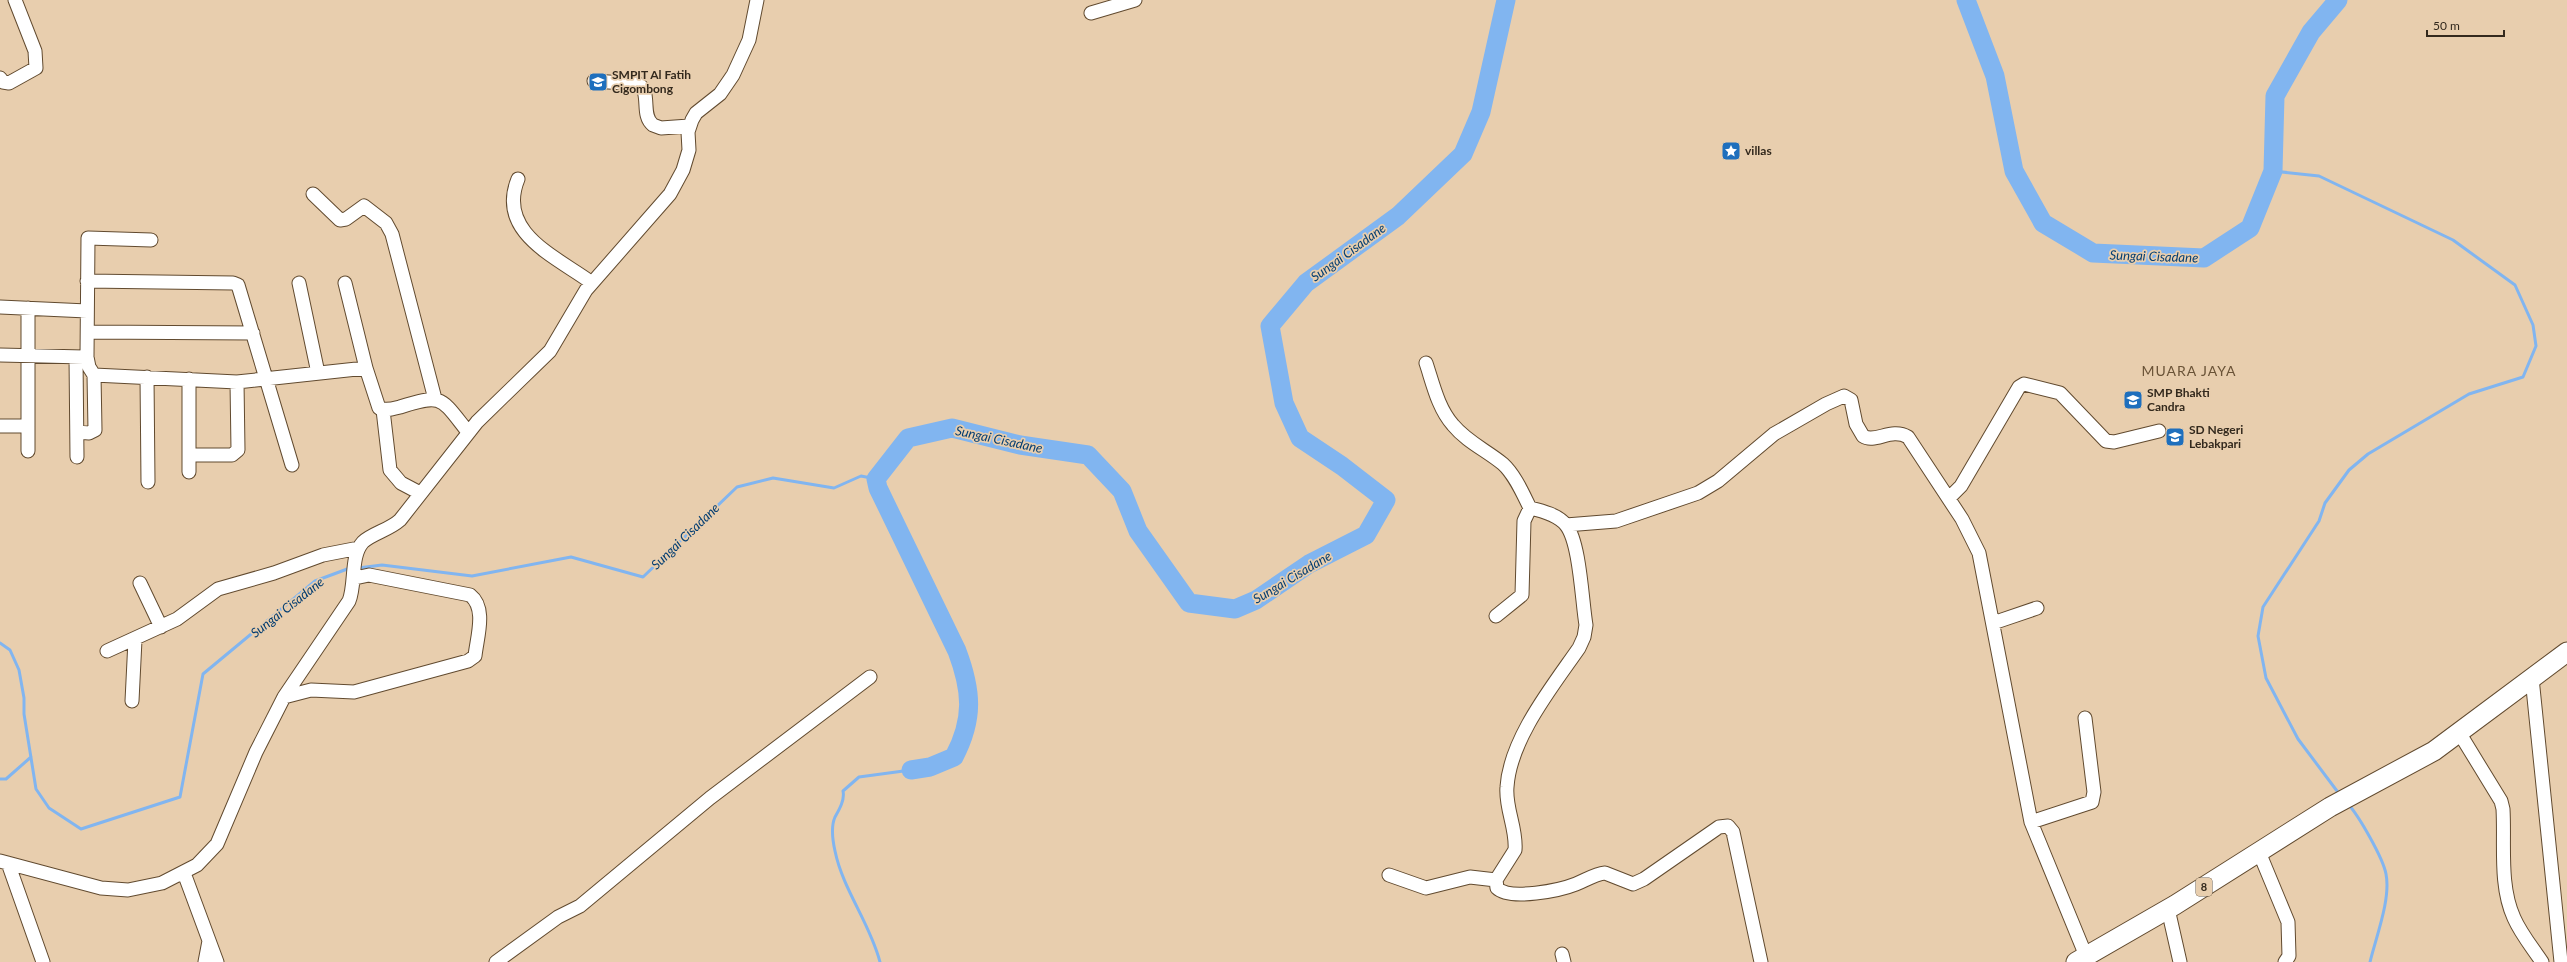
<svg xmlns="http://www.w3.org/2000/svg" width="2567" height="962" viewBox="0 0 2567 962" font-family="Lato,sans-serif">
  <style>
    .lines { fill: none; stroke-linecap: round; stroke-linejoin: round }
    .stream { stroke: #81b5f0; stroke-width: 3 }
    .river { stroke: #81b5f0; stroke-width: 19 }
    .minor-casing { stroke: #614a2f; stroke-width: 15 }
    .highway-casing { stroke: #614a2f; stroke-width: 21 }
    .minor { stroke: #fff; stroke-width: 13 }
    .highway { stroke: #fff; stroke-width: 19 }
    .labels { text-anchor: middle; stroke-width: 3.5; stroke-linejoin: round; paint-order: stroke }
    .shield { fill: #e8ceae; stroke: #695a48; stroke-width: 1 }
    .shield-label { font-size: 11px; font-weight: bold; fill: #33291d }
    .poi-label { font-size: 12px; font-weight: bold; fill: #33291d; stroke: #e8ceae; text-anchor: start }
    .water-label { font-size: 13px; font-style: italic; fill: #033d71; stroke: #e8ceae }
    .quarter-label { font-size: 14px; letter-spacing: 1px; fill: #6a5337; stroke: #e8ceae }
  </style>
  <rect width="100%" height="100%" fill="#e8ceae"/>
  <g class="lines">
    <path class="stream" d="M2273,171L2319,176L2453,240L2515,285L2533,325L2536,346L2523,377L2469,394L2368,454L2349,470L2325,503L2319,521L2263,607L2258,636L2266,678L2298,739L2340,795
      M358,568L382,565L472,576L571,557L643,577L737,487L773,478L834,488L861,476L876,479
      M0,643L10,650L19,670L24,698V714L36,789L49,808L81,829L180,797L203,674L315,581L350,568
      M0,779H6L31,757
      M2348,804C2359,816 2383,858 2386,874C2391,899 2376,937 2370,962
      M880,962C870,923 843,890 835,851C833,842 831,826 835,817C839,810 845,800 843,791L859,777L911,770"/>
    <path class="river" d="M1966,0L1995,76L2014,171L2043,223L2093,253L2204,258L2250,228L2273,171L2275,96L2311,32L2338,0
      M911,770L930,767L954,757C974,719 972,691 957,651L878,488L876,479L908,438L952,428L1020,445L1088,455L1122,491L1138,531L1189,603L1235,609L1256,600L1309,564L1366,535L1386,500L1342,466L1300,438L1284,403L1270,326L1306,283L1398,216L1463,154L1481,112L1506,0"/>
    <g class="minor-casing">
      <path id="minor" d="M1091,13L1135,0
        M0,78L3,82L9,83L36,68L35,51L15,0
        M594,81L638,84C652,92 640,115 653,125L661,128L689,126
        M518,179C496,233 557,257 592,283
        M313,194L340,220L346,219L364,206L386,223L392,234L435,399
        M151,240L88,238L87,357L89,367L94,375L237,382L366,368L379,408C386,411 392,409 400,407C443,393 441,398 468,432
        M87,281L233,283L238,285L292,465
        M299,283L318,373
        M345,283L366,368
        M0,307L87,311
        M88,332L253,333
        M0,355L84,357
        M76,357L77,457
        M1426,363C1433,384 1438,408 1453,425C1467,442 1486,450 1503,464C1515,475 1523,494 1530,508C1543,511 1558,515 1566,525C1580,542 1582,602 1586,625L1584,637L1579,648C1552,687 1510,739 1507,787C1505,808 1517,829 1515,850L1496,880L1497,888C1510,901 1561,890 1576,884C1586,880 1595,874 1605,873L1633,884L1644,879L1719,827L1728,826L1733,832L1761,962
        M147,377L148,482
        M383,410L390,470L401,483L420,493
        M0,426H28
        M77,432L89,433L95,430L94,375
        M28,451V308
        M189,455H232L238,450L237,382
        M189,472V379
        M1949,498L1961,486L2019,387L2024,384L2060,393L2106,441L2114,442L2159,431
        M1566,525L1616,521L1698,493L1718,481L1774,434L1826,404L1844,396L1851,400L1856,424L1863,436C1875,444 1891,427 1908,437L1962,519L1979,553L2031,822L2086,956
        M140,583L161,627
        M1496,616L1522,595L1524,521L1530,508
        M1993,623L2037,608
        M107,651L177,619L218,589L274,573L323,555L359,548
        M2532,678L2561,962
        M284,697L311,690L354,692L468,661L475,656C477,637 487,608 470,595L369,575L355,578
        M132,701L135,640
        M2460,734L2501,801L2503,809C2505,844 2499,885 2514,918C2521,934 2532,947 2542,962
        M2031,822L2092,802L2094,792L2085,718
        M2259,852L2288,922L2289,956L2285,962
        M0,861L101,888L128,890L162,883L197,865L217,844L256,752L284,697L349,601C356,584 350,556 363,542C373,533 389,530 400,520L477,422L550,351L586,290L670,194L683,170L689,150L688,132L692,120L696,113L720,94L733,75L749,40L757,0
        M8,863L43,962
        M184,873L217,962
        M1389,875L1426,888L1470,877L1496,880
        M2168,909L2180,962
        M1562,954L1564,962
        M205,962L209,941
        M496,962L558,917L580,906L710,798L870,677"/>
    </g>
    <g class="highway-casing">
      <path id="highway" d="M2076,962L2175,905L2330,807L2434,751L2567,652"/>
    </g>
    <use href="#minor" class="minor"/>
    <use href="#highway" class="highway"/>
  </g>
  <defs>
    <g id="school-square" transform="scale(1)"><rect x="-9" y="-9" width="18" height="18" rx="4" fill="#1e6fbd" stroke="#e8ceae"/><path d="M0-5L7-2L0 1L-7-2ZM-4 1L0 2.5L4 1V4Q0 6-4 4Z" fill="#fff"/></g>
    <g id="sight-square" transform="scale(1)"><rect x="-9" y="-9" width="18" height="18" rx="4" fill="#1e6fbd" stroke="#e8ceae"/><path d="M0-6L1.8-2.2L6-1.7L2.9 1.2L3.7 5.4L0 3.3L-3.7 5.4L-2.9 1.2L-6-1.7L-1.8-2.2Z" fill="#fff"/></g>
  </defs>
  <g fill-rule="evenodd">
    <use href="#school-square" x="598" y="82"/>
    <use href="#sight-square" x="1731" y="151"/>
    <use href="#school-square" x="2133" y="400"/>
    <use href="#school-square" x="2175" y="437"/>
  </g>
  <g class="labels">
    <rect class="shield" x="2196" y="878" width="16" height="18" rx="3"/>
    <g class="shield-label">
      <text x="2204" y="891">8</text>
    </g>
    <g class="poi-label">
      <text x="612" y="79">SMPIT Al Fatih<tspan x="612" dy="14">Cigombong</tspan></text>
      <text x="1745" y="155">villas</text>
      <text x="2147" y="397">SMP Bhakti<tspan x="2147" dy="14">Candra</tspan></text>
      <text x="2189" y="434">SD Negeri<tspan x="2189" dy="14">Lebakpari</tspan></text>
    </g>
    <g class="water-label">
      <text transform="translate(1348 252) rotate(-36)" y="5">Sungai Cisadane</text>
      <text transform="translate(2154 256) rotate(2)" y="5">Sungai Cisadane</text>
      <text transform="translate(999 439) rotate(12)" y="5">Sungai Cisadane</text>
      <text transform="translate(685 536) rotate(-44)" y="5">Sungai Cisadane</text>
      <text transform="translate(1292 577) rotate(-31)" y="5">Sungai Cisadane</text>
      <text transform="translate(287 607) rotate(-38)" y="5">Sungai Cisadane</text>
    </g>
    <g class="quarter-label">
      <text x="2189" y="376">MUARA JAYA</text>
    </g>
  </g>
  <path d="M2427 30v6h77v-6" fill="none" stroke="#33291d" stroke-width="2"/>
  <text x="2433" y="30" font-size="12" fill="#33291d" stroke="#e8ceae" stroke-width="3" paint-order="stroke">50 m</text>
</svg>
